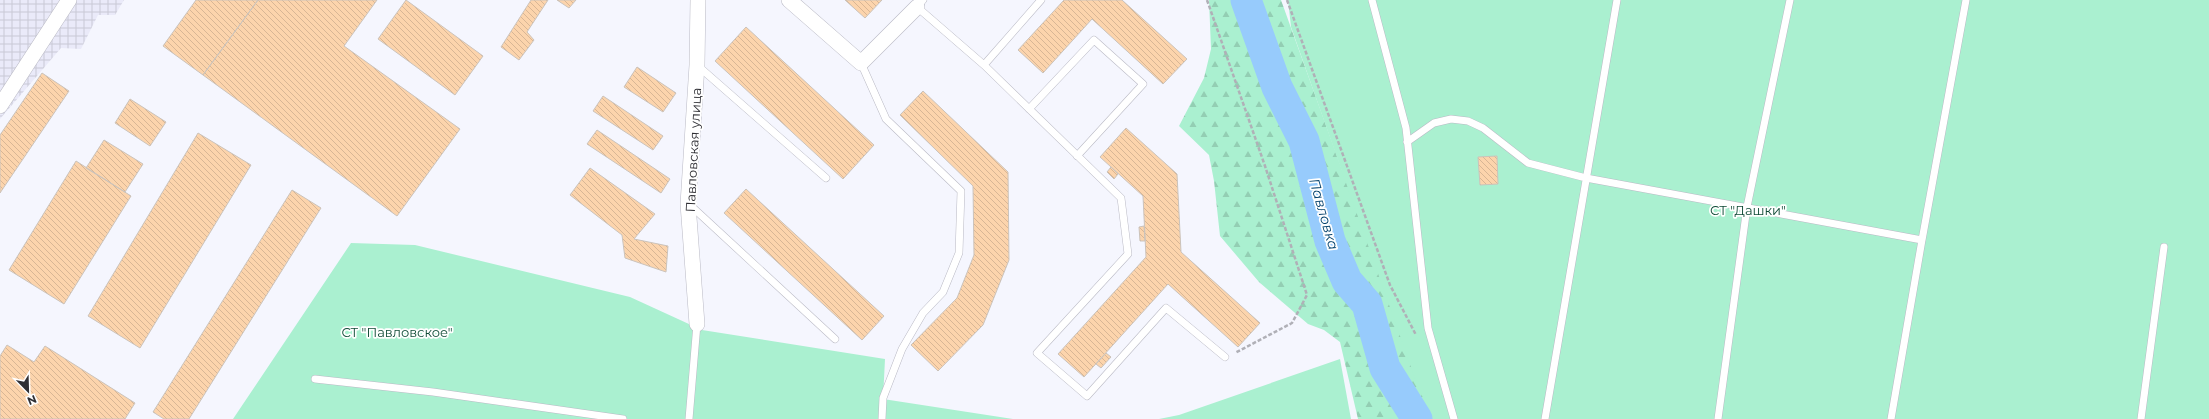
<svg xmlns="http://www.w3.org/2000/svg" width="2209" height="419" viewBox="0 0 2209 419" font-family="Montserrat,sans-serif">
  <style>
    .industrial { fill: url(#industrial-grid) }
    .forest { fill: url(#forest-firs) }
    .garden { fill: #aaf0d0 }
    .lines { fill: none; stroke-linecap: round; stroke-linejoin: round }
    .river { stroke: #97cbfc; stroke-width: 31 }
    .building { fill: url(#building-back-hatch); stroke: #cbc3bb }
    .service-casing { stroke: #babac5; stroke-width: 8 }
    .minor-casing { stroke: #babac5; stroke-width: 16 }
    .path { stroke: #b0b0b7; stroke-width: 2.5; stroke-dasharray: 4 2; stroke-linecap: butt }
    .service { stroke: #fff; stroke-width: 7 }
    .minor { stroke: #fff; stroke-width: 15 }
    .labels { text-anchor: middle; stroke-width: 3.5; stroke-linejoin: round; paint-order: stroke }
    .street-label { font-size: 13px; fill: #2f2f34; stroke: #fff }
    .park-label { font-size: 13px; fill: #0e4a35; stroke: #fff }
    .water-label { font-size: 14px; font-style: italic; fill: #02406b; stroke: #fff }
  </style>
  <defs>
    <pattern id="industrial-grid" width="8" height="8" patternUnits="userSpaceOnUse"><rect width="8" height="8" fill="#eaeaf9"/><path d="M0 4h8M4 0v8" fill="none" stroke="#c9c9d6"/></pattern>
    <pattern id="forest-firs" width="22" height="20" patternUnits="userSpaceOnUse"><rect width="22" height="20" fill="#aaf0d0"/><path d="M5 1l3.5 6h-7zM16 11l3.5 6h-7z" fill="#93ceb3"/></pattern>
    <pattern id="building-back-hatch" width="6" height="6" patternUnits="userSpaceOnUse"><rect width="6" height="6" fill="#fcd4ac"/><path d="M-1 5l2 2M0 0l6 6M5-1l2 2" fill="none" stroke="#d8b695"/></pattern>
  </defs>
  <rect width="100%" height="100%" fill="#f5f6fe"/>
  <path class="industrial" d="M0,0H124L115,15H98L81,49L61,48L0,119Z"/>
  <path class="forest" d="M1209,0H1281L1342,170L1445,419H1358L1340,342L1324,330L1308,324L1259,282L1220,236L1214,181L1209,155L1179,126L1204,78L1211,49Z"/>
  <path class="garden" d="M1288,0H2209V419H1432L1417,384L1291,27Z
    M351,243L415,245L630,297L702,330L885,359L883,399L1013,419H233Z
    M1340,359L1351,419H1159L1179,415Z"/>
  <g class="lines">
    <path class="river" d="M1246,0L1277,87L1304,141L1330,241L1347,281L1367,304L1385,368L1417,419"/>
  </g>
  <path class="building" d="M196,0H258L203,75L163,46Z
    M258,0H377L344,46L460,129L397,216L203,75Z
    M406,0L483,56L455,95L378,39Z
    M531,0H548L527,32L534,40L519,60L501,47Z
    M557,0H576L569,8Z
    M845,0H882L865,18Z
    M1064,0H1122L1187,59L1163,84L1092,19L1043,73L1018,50Z
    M746,27L874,145L843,179L715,61Z
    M637,67L676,93L663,112L624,87Z
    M42,73L69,91L0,193V135Z
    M923,91L1008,172L1009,260L983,325L938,371L911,345L957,298L974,255L973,186L900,115Z
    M603,96L663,136L653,150L593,111Z
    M130,99L166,122L150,146L115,123Z
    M1126,128L1177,174L1181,252L1260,323L1238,347L1168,284L1084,377L1058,354L1146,257L1143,196L1100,157Z
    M597,130L670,179L661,193L587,144Z
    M198,133L251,165L140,348L88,316Z
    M104,140L143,164L125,192L86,168Z
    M1497,156L1498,184L1480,185L1478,157Z
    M76,161L131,196L64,304L9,270Z
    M1111,167L1118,174L1114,179L1107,172Z
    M590,168L655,214L634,239L668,246L666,272L625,258L622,235L570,195Z
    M746,189L884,316L862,340L724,213Z
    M292,190L321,208L189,419H164L153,412Z
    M1144,226L1145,241H1140L1139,227Z
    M7,345L34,362L45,346L135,403L125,419H0V356Z
    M1106,353L1111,357L1101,368L1096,364Z"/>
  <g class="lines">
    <g class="service-casing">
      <path id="service" d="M923,0L917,7L984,65L1121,198L1128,254L1037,353L1087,396L1166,308L1225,357
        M1372,0L1406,128L1428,328L1454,419
        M861,63L886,119L961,191L959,253L943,292L923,313L902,349L883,398L882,419
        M984,65L1041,0
        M698,66L826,178
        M1029,109L1094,40L1143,84L1077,156
        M1407,142L1434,123L1451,119L1468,121L1483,128L1528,163L1586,178L1922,240L1966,0
        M690,205L835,339
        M315,379L433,392L623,419
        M689,419L697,324
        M1545,419L1617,0
        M1718,419L1747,207L1790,0
        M1891,419L1922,240
        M2141,419L2164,247"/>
    </g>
    <g class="minor-casing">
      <path id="minor" d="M789,0L861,63L917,7
        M0,106L69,0
        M697,324L688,204L697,65L698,0"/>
    </g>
    <path class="path" d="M1207,0L1265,166L1307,295L1292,323L1235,353
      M1287,0L1390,285L1416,335"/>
    <use href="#service" class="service"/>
    <use href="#minor" class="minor"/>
  </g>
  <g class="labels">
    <g class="street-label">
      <text transform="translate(693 150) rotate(-87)" y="5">Павловская улица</text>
    </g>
    <g class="park-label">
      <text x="1748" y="215">СТ "Дашки"</text>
      <text x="397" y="337">СТ "Павловское"</text>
    </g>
    <g class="water-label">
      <text transform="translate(1324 214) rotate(74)" y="5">Павловка</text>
    </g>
  </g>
  <g transform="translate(28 391) rotate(157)" stroke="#ffffff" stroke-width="3" paint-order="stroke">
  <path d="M0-3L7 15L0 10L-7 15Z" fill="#2f2f34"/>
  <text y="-6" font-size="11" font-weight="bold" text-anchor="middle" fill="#2f2f34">N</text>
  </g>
</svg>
